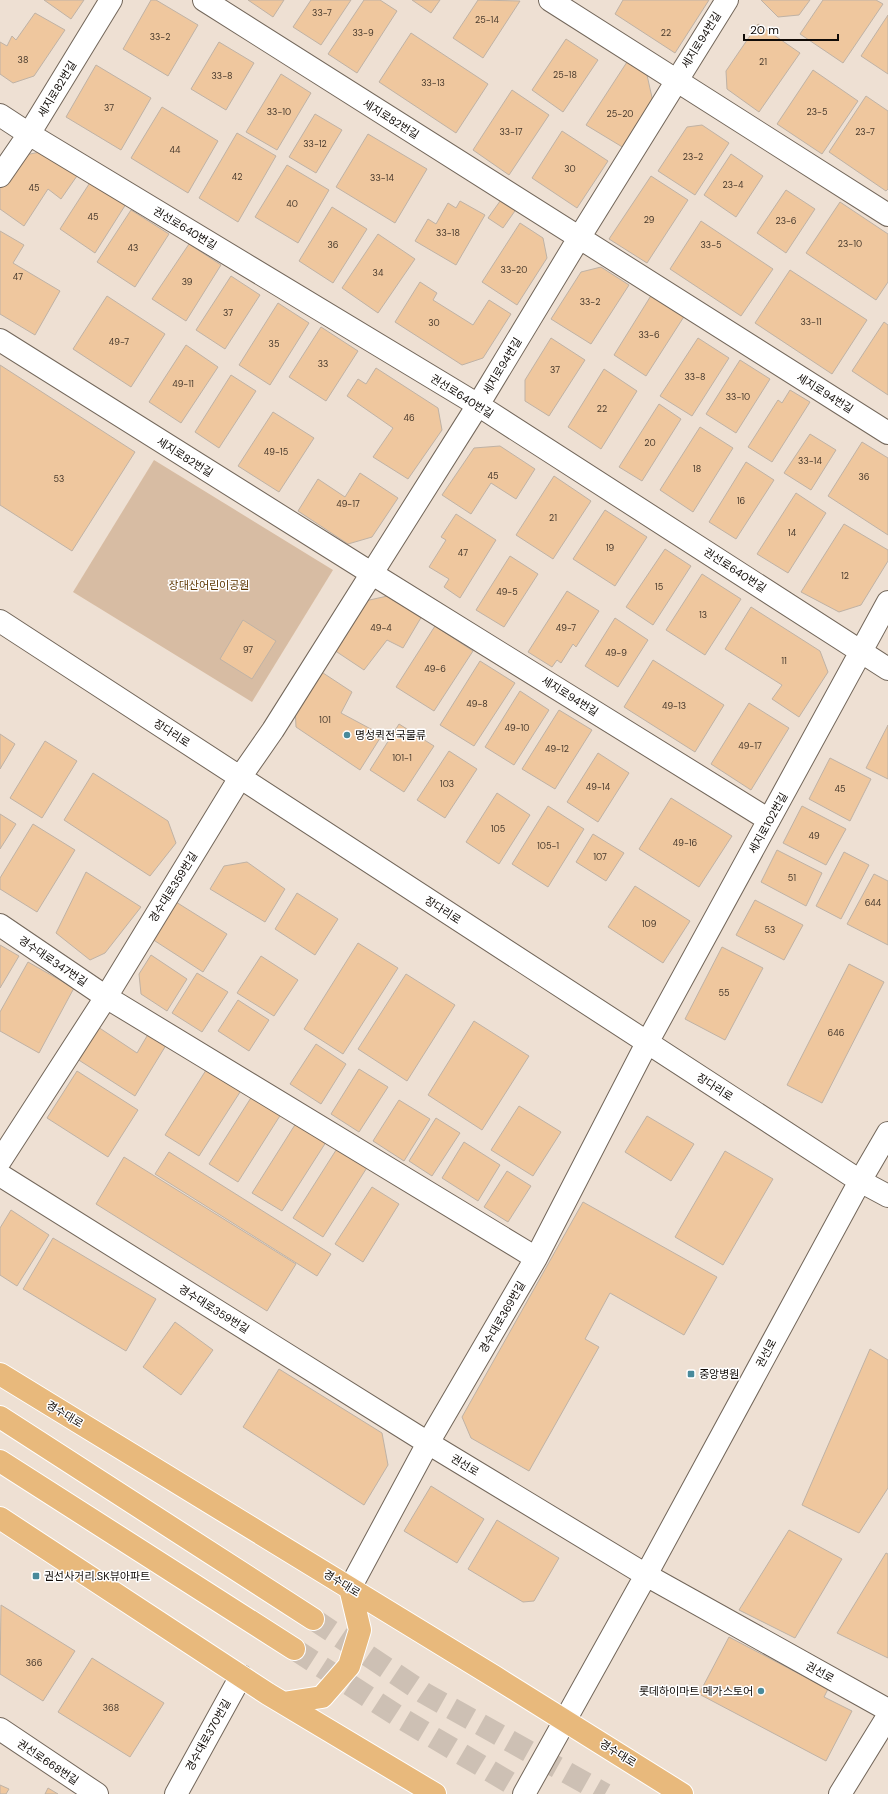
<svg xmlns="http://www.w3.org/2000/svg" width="888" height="1794" viewBox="0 0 888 1794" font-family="'DM Sans','Noto Sans KR',sans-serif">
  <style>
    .green { fill: #d7bca3 }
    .building { fill: #efc79e; stroke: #bfb2a5 }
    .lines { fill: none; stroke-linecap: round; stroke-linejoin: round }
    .major-tunnel { stroke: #cdc0b4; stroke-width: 22; stroke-dasharray: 22 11; stroke-linecap: butt }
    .minor-casing { stroke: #72665a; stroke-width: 24 }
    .major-casing { stroke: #fff; stroke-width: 24 }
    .minor { stroke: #fff; stroke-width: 22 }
    .major { stroke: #e8b97c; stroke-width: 22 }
    .poi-dot { fill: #488a9b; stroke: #fff; stroke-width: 1.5 }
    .labels { text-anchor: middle; stroke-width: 3; stroke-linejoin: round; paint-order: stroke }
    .number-label { font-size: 9px; fill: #483a2d }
    .street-label { font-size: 11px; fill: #100b07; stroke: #fff }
    .park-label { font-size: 11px; fill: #5d3703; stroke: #fff }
    .poi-label { font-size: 11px; fill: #100b07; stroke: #fff; text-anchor: start }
  </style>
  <rect width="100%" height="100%" fill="#eee0d3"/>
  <path class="green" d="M154,460L333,570L252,702L73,592Z"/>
  <path class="building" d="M44,0H84L71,19Z
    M151,0H156L198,25L168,76L123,49Z
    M248,0H284L273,17Z
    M311,0H351L321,45L293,27Z
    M364,0H380L397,11L357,73L328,54Z
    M412,0H440L431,13Z
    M478,0L520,1L483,58L453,38Z
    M623,0H709L675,53L615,14Z
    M761,0H810L799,15L778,17Z
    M823,0H876L883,4L843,63L800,34Z
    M35,13L65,30L34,76L13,83L0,74V42L7,46L12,36L16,40Z
    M888,15V74L861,56Z
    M758,24L800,53L759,112L727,89L726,71Z
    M411,33L488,84L456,133L379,82Z
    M566,39L598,60L563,112L532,90Z
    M219,42L254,63L226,110L191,89Z
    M627,62L647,75L653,102L624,148L586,125Z
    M96,65L151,98L121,150L66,117Z
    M813,70L858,101L822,154L777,124Z
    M281,74L311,93L277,150L246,132Z
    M512,90L549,115L509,175L473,150Z
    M866,96L888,111V189L886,191L829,152Z
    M162,107L218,141L188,193L131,158Z
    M315,114L342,130L316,173L289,157Z
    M702,125L729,143L695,195L658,171L687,127Z
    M562,131L608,161L577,208L532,178Z
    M237,133L276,156L238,222L199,198Z
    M368,134L427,169L395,223L336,187Z
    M45,151L79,173L61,199L48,189L24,226L0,209V186L20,156Z
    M731,154L763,176L736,217L704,195Z
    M287,165L329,190L298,243L255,217Z
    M651,176L688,200L647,263L609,239Z
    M91,181L126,204L95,253L60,229Z
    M786,190L815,209L786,253L757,233Z
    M503,197L517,208L503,228L488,218Z
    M460,201L485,215L456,265L415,241L428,219L436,224L448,203L456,208Z
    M840,202L888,234V282L876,300L806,253Z
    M332,207L367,229L333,283L299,261Z
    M131,210L169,234L135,287L97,262Z
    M701,221L773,269L741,316L670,269Z
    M520,223L543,238L547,258L517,305L482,282Z
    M0,231L24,245L13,263L60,291L35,335L0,314Z
    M378,234L415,259L378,313L342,288Z
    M189,244L221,265L186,321L152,299Z
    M601,267L629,285L591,344L551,319L581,272Z
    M790,270L867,320L832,374L755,323Z
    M231,276L260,295L225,349L196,330Z
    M420,282L437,293L433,300L473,325L489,300L511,314L483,358L462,365L395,322Z
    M652,294L685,315L646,376L614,355Z
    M107,296L165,334L131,387L73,349Z
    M278,303L309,323L270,385L239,365Z
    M884,322L888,325V395L852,371Z
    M321,327L358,351L326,401L289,377Z
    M551,338L585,360L549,416L525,401V380Z
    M698,338L729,358L692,416L660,396Z
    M186,345L218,367L181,423L149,402Z
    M740,360L770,379L736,433L706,414Z
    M0,365L135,452L72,551L0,505Z
    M376,368L438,408L442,430L408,479L373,457L393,428L347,396L358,379L366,384Z
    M604,369L637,391L601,449L568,427Z
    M231,375L256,391L219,448L195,432Z
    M790,390L810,402L772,462L748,447L778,400L782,403Z
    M659,404L681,419L642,481L619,467Z
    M273,412L314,438L279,492L238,466Z
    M700,427L733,448L693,512L660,490Z
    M810,434L836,450L811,490L784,473Z
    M862,442L888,458V535L828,496Z
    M500,446L535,469L516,499L491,483L471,514L442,495L474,448Z
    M746,462L774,480L736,539L709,522Z
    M360,473L398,498L372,537L348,544L298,511L318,479L345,497Z
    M554,476L591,501L553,559L516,535Z
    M796,493L826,513L788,573L757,554Z
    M605,510L647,537L615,586L573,559Z
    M456,514L496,540L460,598L444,587L449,579L429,567L446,540L441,537Z
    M844,524L888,550V561L861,605L839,612L801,592Z
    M665,549L691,566L653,625L626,607Z
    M510,556L538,574L504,627L476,610Z
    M702,574L741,599L705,655L666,630Z
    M567,591L599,611L576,647L573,644L561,663L557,660L552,667L528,652Z
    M392,595L422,616L403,648L387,640L364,670L334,650L365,601Z
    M751,607L820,651L828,672L799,717L772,699L782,685L725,649Z
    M615,618L648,640L618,687L585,666Z
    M243,620L276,641L252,679L220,659Z
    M435,626L473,651L434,711L396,687Z
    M653,660L724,705L695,752L624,707Z
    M480,661L515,683L474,746L440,725Z
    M317,669L352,692L341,713L382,735L360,770L296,727L295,706Z
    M520,691L549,710L514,765L485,747Z
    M749,703L789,728L751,790L711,764Z
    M559,710L592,730L555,789L522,769Z
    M399,724L434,746L404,792L370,770Z
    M888,725V779L866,768Z
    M0,734L15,744L0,769Z
    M45,741L77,761L42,818L10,798Z
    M449,751L477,769L445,818L417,800Z
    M598,753L629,773L598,822L567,802Z
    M830,758L871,779L850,821L809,799Z
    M93,773L168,821L176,843L150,876L64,820Z
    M497,793L530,815L499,864L466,842Z
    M671,798L732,836L699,887L639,849Z
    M548,806L584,829L548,887L512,864Z
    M802,806L846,829L826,865L783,843Z
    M0,814L16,824L0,849Z
    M33,824L75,850L37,912L0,889V878Z
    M593,834L624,853L606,881L576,862Z
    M777,850L822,873L806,906L761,882Z
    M844,852L869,865L841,919L816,906Z
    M247,862L285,889L265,922L210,889L224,866Z
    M86,872L141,907L105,953L90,960L56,933Z
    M874,874L888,881V945L847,924Z
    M635,886L690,921L663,963L608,927Z
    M297,893L338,919L315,955L275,929Z
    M755,900L803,925L784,960L736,935Z
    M176,902L227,934L203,972L152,939Z
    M358,943L398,968L343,1054L304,1029Z
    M0,945L19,956L0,988Z
    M722,947L763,968L725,1040L685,1019Z
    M151,955L187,979L167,1011L141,994L139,974Z
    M261,956L298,980L274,1016L237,993Z
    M28,962L74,988L39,1053L0,1031V1012Z
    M849,964L884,982L822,1103L787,1085Z
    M197,973L228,992L202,1032L172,1013Z
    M406,974L455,1005L407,1081L358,1049Z
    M238,1000L269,1020L249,1051L218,1031Z
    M474,1021L529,1056L482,1130L428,1095Z
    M95,1025L137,1053L150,1031L168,1042L135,1096L74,1057Z
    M316,1044L346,1064L321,1104L290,1084Z
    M208,1067L242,1089L199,1156L165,1135Z
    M359,1069L388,1087L359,1132L331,1114Z
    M77,1071L138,1110L108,1157L47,1118Z
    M254,1093L283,1111L238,1182L209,1164Z
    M399,1100L430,1119L404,1161L373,1141Z
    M519,1106L561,1132L533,1176L491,1150Z
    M647,1116L694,1144L671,1181L625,1152Z
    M436,1118L460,1133L432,1176L409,1161Z
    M298,1120L328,1139L282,1211L252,1193Z
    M464,1142L500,1165L478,1201L442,1178Z
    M338,1147L368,1166L323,1237L293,1218Z
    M725,1151L773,1179L723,1265L675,1237Z
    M169,1152L331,1254L317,1276L155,1174Z
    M124,1157L296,1264L267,1311L96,1204Z
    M507,1171L531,1186L508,1222L484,1207Z
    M372,1187L399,1204L363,1262L335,1244Z
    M583,1202L717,1277L684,1335L610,1293L585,1339L599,1347L529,1471L471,1438L462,1417Z
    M11,1210L49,1235L17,1286L0,1275V1228Z
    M53,1238L156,1299L126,1351L23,1289Z
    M175,1322L213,1350L181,1395L143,1367Z
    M870,1349L888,1360V1488L859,1533L802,1505Z
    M279,1369L382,1433L388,1465L364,1505L243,1427Z
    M431,1486L484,1519L457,1563L404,1531Z
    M497,1520L559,1558L534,1601L523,1602L468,1569Z
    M789,1530L842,1559L795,1638L739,1610Z
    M886,1553L888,1554V1658L837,1633Z
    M1,1605L75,1651L43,1701L0,1674Z
    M729,1637L828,1689L824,1697L852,1711L826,1761L699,1694Z
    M92,1658L164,1703L130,1757L58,1712Z
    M0,1785L9,1789L6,1794H0Z
    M48,1788L58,1794H45Z"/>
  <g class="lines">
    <path class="major-tunnel" d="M313,1619L424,1693L605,1794
      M294,1649L404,1720L529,1794"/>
    <g class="minor-casing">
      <path id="minor" d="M204,0L888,433
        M550,0L888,215
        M0,115L29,134L478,405L888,669
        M0,176L29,134L111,0
        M0,340L371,573L769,820
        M0,621L860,1181L888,1196
        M0,925L106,997L536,1258
        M0,1161L106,997L241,776L273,730L478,405L579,238L727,0
        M0,1175L428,1443L646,1575L888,1710
        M350,1588L428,1443L536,1258L647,1043L888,602
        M0,1729L97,1794
        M176,1794L241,1676
        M524,1794L646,1575L860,1181L888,1133
        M840,1794L888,1716"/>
    </g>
    <g class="major-casing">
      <path id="major" d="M0,1374L495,1677L682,1794
        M0,1417L313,1619
        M0,1461L294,1649
        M0,1518L268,1694L435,1794
        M283,1703L322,1697L349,1666L360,1630L350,1588"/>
    </g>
    <use href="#minor" class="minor"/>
    <use href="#major" class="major"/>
  </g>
  <g class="poi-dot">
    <circle cx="347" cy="735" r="4"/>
    <rect x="687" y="1370" width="8" height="8" rx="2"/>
    <rect x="32" y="1572" width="8" height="8" rx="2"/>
    <circle cx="761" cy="1691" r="4"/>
  </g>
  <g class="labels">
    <g class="number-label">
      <text x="322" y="16">33-7</text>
      <text x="487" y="23">25-14</text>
      <text x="363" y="36">33-9</text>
      <text x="666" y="36">22</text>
      <text x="160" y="40">33-2</text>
      <text x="23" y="63">38</text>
      <text x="763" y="65">21</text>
      <text x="565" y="78">25-18</text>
      <text x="222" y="79">33-8</text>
      <text x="433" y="86">33-13</text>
      <text x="109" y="111">37</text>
      <text x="279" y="115">33-10</text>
      <text x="817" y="115">23-5</text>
      <text x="620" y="117">25-20</text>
      <text x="511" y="135">33-17</text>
      <text x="865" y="135">23-7</text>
      <text x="315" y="147">33-12</text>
      <text x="175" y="153">44</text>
      <text x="693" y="160">23-2</text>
      <text x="570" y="172">30</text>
      <text x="237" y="180">42</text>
      <text x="382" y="181">33-14</text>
      <text x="733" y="188">23-4</text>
      <text x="34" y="191">45</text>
      <text x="292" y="207">40</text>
      <text x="93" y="220">45</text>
      <text x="649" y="223">29</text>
      <text x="786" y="224">23-6</text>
      <text x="448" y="236">33-18</text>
      <text x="850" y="247">23-10</text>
      <text x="333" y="248">36</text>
      <text x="711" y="248">33-5</text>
      <text x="133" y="251">43</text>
      <text x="514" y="273">33-20</text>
      <text x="378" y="276">34</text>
      <text x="18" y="280">47</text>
      <text x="187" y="285">39</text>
      <text x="590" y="305">33-2</text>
      <text x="228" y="316">37</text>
      <text x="811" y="325">33-11</text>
      <text x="434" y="326">30</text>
      <text x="649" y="338">33-6</text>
      <text x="119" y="345">49-7</text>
      <text x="274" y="347">35</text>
      <text x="323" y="367">33</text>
      <text x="555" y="373">37</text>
      <text x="695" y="380">33-8</text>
      <text x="183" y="387">49-11</text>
      <text x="738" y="400">33-10</text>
      <text x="602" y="412">22</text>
      <text x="409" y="421">46</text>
      <text x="650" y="446">20</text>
      <text x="276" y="455">49-15</text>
      <text x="810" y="464">33-14</text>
      <text x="697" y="472">18</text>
      <text x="493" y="479">45</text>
      <text x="864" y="480">36</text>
      <text x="59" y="482">53</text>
      <text x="741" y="504">16</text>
      <text x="348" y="507">49-17</text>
      <text x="553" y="521">21</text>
      <text x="792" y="536">14</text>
      <text x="610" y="551">19</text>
      <text x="463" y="556">47</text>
      <text x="845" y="579">12</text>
      <text x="659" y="590">15</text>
      <text x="507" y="595">49-5</text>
      <text x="703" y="618">13</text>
      <text x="381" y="631">49-4</text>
      <text x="566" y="631">49-7</text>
      <text x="248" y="653">97</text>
      <text x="616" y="656">49-9</text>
      <text x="784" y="664">11</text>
      <text x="435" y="672">49-6</text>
      <text x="477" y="707">49-8</text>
      <text x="674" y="709">49-13</text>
      <text x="325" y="723">101</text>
      <text x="517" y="731">49-10</text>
      <text x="750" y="749">49-17</text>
      <text x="557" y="752">49-12</text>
      <text x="402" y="761">101-1</text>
      <text x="447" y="787">103</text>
      <text x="598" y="790">49-14</text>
      <text x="840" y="792">45</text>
      <text x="498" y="832">105</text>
      <text x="814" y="839">49</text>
      <text x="685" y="846">49-16</text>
      <text x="548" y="849">105-1</text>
      <text x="600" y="860">107</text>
      <text x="792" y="881">51</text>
      <text x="873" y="906">644</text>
      <text x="649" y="927">109</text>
      <text x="770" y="933">53</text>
      <text x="724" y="996">55</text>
      <text x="836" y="1036">646</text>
      <text x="34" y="1666">366</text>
      <text x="111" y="1711">368</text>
    </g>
    <g class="street-label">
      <text transform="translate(701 40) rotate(-58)" y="4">세지로94번길</text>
      <text transform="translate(57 89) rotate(-59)" y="4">세지로82번길</text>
      <text transform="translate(391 119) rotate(32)" y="4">세지로82번길</text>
      <text transform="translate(185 228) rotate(31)" y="4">권선로640번길</text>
      <text transform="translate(502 366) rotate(-59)" y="4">세지로94번길</text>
      <text transform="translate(825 393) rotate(32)" y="4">세지로94번길</text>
      <text transform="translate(462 396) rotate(32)" y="4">권선로640번길</text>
      <text transform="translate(185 457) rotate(32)" y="4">세지로82번길</text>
      <text transform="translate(735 570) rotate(33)" y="4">권선로640번길</text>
      <text transform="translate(570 696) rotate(32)" y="4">세지로94번길</text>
      <text transform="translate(172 733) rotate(33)" y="4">장다리로</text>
      <text transform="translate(768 823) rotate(-61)" y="4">세지로102번길</text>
      <text transform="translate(173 887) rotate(-58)" y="4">경수대로359번길</text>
      <text transform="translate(443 910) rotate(33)" y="4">장다리로</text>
      <text transform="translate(53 961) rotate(34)" y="4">경수대로347번길</text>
      <text transform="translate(715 1087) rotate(33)" y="4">장다리로</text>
      <text transform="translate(214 1309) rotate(32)" y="4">경수대로359번길</text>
      <text transform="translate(502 1317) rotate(-60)" y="4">경수대로369번길</text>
      <text transform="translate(766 1353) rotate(-62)" y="4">권선로</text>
      <text transform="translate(65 1414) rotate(31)" y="4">경수대로</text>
      <text transform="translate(465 1465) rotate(31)" y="4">권선로</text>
      <text transform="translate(342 1583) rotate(31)" y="4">경수대로</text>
      <text transform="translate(820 1672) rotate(29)" y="4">권선로</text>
      <text transform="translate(208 1735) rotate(-61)" y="4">경수대로370번길</text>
      <text transform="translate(618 1753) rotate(32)" y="4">경수대로</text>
      <text transform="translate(48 1762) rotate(34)" y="4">권선로668번길</text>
    </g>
    <g class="park-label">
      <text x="209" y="589">장대산어린이공원</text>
    </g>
    <g class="poi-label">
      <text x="355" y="739">명성퀵전국물류</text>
      <text x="699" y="1378">중앙병원</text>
      <text x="44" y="1580">권선사거리.SK뷰아파트</text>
      <text x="753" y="1695" text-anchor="end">롯데하이마트 메가스토어</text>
    </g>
  </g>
  <path d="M744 34v6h94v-6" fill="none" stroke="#100b07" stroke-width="2"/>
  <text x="750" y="34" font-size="12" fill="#100b07" stroke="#ffffff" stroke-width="3" paint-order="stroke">20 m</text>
</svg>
